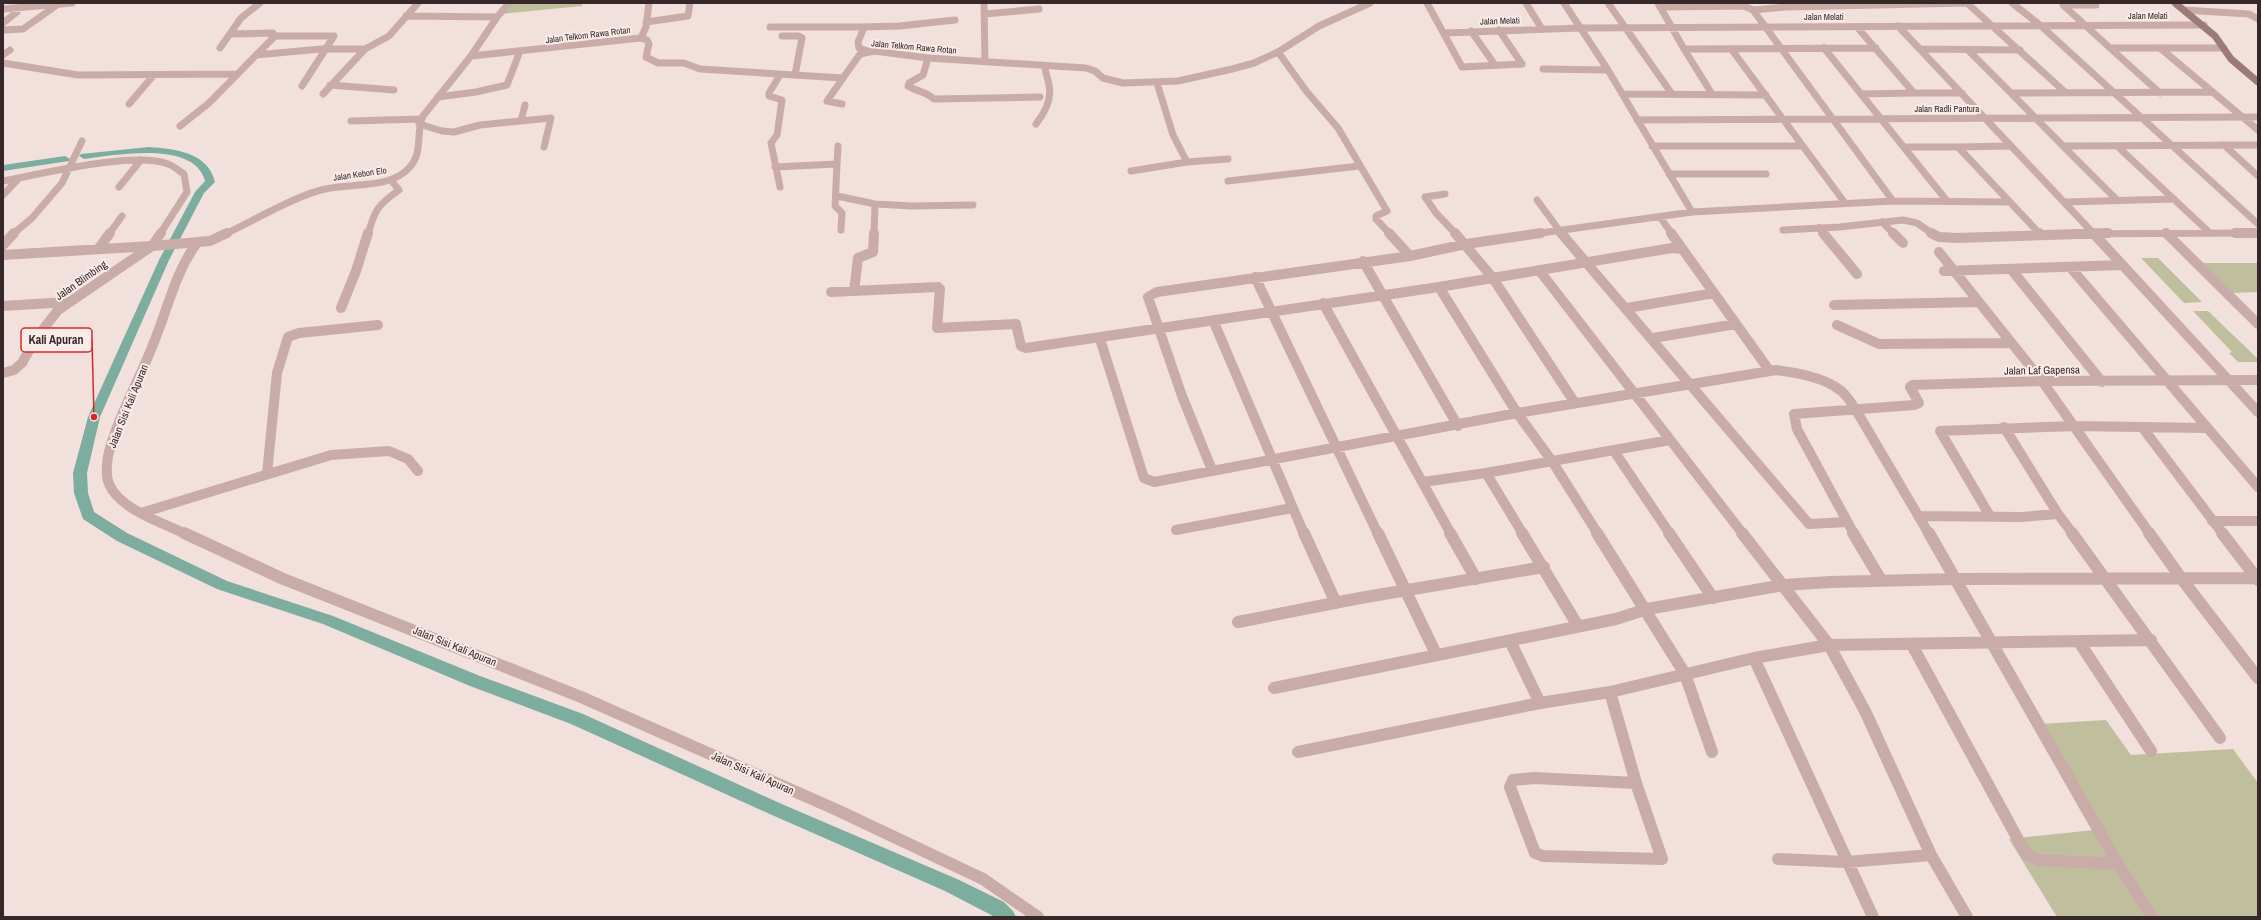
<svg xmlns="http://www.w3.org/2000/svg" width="2261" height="920" viewBox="0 0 2261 920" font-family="'Archivo Narrow',sans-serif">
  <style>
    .green { fill: #c0bf9d }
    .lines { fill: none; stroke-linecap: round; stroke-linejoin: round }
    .canal { fill: #7cad9e; fill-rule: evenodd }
    .minor-far2 { stroke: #c9aca8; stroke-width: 7 }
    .minor-far1 { stroke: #c9aca8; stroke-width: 10 }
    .minor { stroke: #c9aca8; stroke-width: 12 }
    .tertiary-far1 { stroke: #c9aca8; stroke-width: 7 }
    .tertiary { stroke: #c9aca8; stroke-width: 10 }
    .secondary { stroke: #9c7a7a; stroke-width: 7 }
    .labels { text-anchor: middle; stroke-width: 4; stroke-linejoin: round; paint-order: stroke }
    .far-street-label { font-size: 9px; fill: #362829; stroke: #f9ebe8 }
    .street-label { font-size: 11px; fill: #362829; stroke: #f9ebe8 }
    .leader { fill: none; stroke: #d62828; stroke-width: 1.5 }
    .callout-dot { fill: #d62828; stroke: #f9ebe8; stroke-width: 1.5 }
    .callout { fill: #f9ebe8; stroke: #d62828; stroke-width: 1.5 }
    .callout-label { font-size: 12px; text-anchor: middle; font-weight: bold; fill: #362829 }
  </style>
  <rect width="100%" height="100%" fill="#f1e0dc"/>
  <path class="green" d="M511,3H582V6L501,14Z
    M2141,258H2158L2202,302L2184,303Z
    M2201,263H2258V292L2232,293Z
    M2193,311H2208L2258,359V362H2238L2229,353L2232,352Z
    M2106,720L2131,755L2233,749L2258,783V917H2057L2009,839L2094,830L2040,724Z"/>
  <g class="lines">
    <path class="canal" d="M149,147C175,149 208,152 215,182L204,193L169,260L100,417L87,473L88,493L94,512L127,533L227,581L333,616L480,676L583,714L784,805L957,879L1004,902L1013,911L1016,917H995L945,891L772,815L571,724L470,686L323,624L217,589L117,541L83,519L74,493L73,473L88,417L159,260L195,192L205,181C195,140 115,155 84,159L79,156L81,154Z
      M65,156L70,159L69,161L3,171V165Z"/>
    <path class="minor-far2" d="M984,3L985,61
      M1427,3L1462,67L1522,64
      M1526,3L1542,29
      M1564,3L1608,70L1692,212
      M1608,3L1672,94
      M1658,3L1684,49L1876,48
      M1967,3L2066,93
      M2012,3L2040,25L2258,224
      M2096,5H2063L2110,48H2224
      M1660,7L1744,6L1753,10L1893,201
      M3,9L72,3
      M1753,10L1786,7L1967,3
      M2184,10L2249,14L2258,19
      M985,14L1039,9
      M406,16L497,17
      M646,22L688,16L690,3
      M3,23L17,12
      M1898,26L2094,234
      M770,27H861L863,30L858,42L859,48L868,51
      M861,27L900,26L955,20
      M1857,27L1914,93H1962
      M3,30L23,29L57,5
      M1499,30L1522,64
      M1471,31L1495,65
      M1444,33L1580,28L2204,25
      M275,36H334L302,86
      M782,36H799L802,38L795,75
      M641,38L646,27L649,3
      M220,48L241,18L260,3
      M1824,48L1947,201
      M2110,48L2160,93
      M2160,48L2258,130
      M1684,49L1712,94
      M1921,49L2020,50
      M1732,50L1845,203
      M1968,50L2011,93
      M1278,52L1307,92L1338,128L1387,211L1376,216V219L1390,234
      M3,55L10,50
      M256,55L321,49H365L389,36L418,3
      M928,58L923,75L909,83L908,86C917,92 925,91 934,99L1040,97
      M3,63L78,75L237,74
      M1543,69L1608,70
      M780,75L769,93V96L782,100L777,135L771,143L780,187
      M1157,83L1173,135L1187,162L1228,159
      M330,85L394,90
      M2212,92L2011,93L2063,146L2258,145
      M323,94L365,49
      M1622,94L1766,95
      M1861,94L1914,93
      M438,97L476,92L507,85L520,51
      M129,104L153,76
      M842,104L827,101L843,78
      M1637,120L2258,117
      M351,121L421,119
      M521,121L525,105
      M419,124L442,131L454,132L480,125L551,118L544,147
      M1036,124C1044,114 1052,99 1049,85C1048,78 1045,73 1045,66
      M180,126L209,103L275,36L273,33L231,34
      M2224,145L2258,176
      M1652,146H1802
      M2010,146L1958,147L2040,234
      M2063,146L2117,200
      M2117,146L2210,233
      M1905,147H1958
      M837,164L838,146
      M775,167L837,164L835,206L842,213L841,230
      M1131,171L1187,162
      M1669,174H1766
      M3,181C42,174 133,151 168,164C174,166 179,171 184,174L187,192L160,234
      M1228,181L1359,166
      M119,187L141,160
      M1445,194L1425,197L1436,213L1456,234
      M3,195L19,178
      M837,196L875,204L912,206L973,205
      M1537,200L1562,234
      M2065,202L2174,199
      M1660,217L1672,234
      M1882,222L1894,234
      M1819,228L1824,234
      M1783,230L1840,227L1903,220L1917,223L1933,234
      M13,234L32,218L62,183L82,141
      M109,234L122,216
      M368,234C375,209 378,205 399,190L391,180
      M874,234L875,204
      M1534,234L1692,212L1893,201L2009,202
      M2054,234L2258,233"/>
    <path class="minor-far1" d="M1389,233L1410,256
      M1455,233L1492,277L1575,403
      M1561,233L1809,524L1847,522
      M1671,233L1769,370
      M1823,233L1857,274
      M1893,233L1903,243
      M1931,233L1939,237L1957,238L2108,233
      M2039,233L2040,234
      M2093,233L2258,412
      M2166,233L2258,324
      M2235,233H2258
      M3,245L14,233
      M99,248L110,233
      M1939,252L2042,381L2150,534
      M3,255L152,246L161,233
      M1363,261L1458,426
      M2070,267L2258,487
      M2011,269L2102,382
      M1539,270L1743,534
      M1944,271L2122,265
      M1255,277L1378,534
      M1439,287L1517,413L1552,461L1598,534
      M854,291L858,258L873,252L874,233
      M831,292L938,287L940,289L937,328L1016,324L1021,346L1026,348L1439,287L1672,248L1682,249
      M1323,303L1451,534
      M1834,305L1978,302
      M3,306L68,302
      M341,308L356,271L368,233
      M1627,308L1714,293
      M1213,320L1304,534
      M1837,325L1879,344L2011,343
      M1653,338L1736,324
      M1100,339L1144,478L1154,482L1517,413L1776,370C1797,373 1823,377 1840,390C1847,395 1851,403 1856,410L1929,534
      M2004,427L2058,514L2073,534
      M2142,427L2223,534
      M1614,451L1670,534
      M1212,470L1182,396L1148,297L1157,292L1410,256L1466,244L1541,233
      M1486,473L1523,534
      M267,474L277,373L288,337L299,333L378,325
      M1423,482L1486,473L1670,440
      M141,513L331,455L389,451L408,459L418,471
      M1918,516L2021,517L2058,514
      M1990,516L1940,431L2074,426L2206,428
      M2212,521H2258
      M1176,530L1292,508
      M186,534C163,523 119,509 109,484C105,474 107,458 110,448C118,417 140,378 152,347C167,312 174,275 196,244
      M1854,534L1797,429L1794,414L1914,405L1919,403L1910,387L1912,385L2042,381L2258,380"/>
    <path class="minor" d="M184,533L281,578L581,697L837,810L983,879L1038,917
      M1304,533L1336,603
      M1378,533L1436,654
      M1450,533L1476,579
      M1522,533L1578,626
      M1597,533L1685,674L1712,752
      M1669,533L1713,598
      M1742,533L1829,645L1865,711L1931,855L1967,917
      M1853,533L1881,580
      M1929,533L2118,864L2152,917
      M2072,533L2220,738
      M2149,533L2181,578L2258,678
      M2222,533L2258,580
      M1238,622L1360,598L1544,567
      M1510,641L1540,703
      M2079,642L2151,751
      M1912,645L2026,854L2039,860L2118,864
      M1754,658L1873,917
      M1274,688L1616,619L1647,609L1784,585L1830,582L1956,579L2258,578
      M1610,692L1636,783
      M1298,752L1540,703L1610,692L1754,658L1829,645L2151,640
      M1534,778L1636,783L1662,859L1543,856L1535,853L1510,787L1513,780Z
      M1778,859L1846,862L1931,855"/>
    <path class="tertiary-far1" d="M471,56L641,38L647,40L649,44L646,57L658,63H684L700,69L843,78L860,54L874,51L928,58L1086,68L1095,71L1103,78L1123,83L1178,81L1232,69L1254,63L1278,52L1319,26L1370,3
      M225,234C253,221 297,195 325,189C352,183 390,189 409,168C424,152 415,133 423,116L471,56L497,17L509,3"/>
    <path class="tertiary" d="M3,373L14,370L22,363L35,340L58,310L152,246L210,241L227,233"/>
    <path class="secondary" d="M2175,3L2215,36L2231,59L2258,82"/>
  </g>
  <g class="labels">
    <g class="far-street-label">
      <text x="2148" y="19">Jalan Melati</text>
      <text x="1824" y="20">Jalan Melati</text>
      <text transform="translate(1500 21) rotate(-2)" y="3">Jalan Melati</text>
      <text transform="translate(588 35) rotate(-7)" y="3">Jalan Telkom Rawa Rotan</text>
      <text transform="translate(914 47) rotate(5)" y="3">Jalan Telkom Rawa Rotan</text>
      <text x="1947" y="112">Jalan Radli Pantura</text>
      <text transform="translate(360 174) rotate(-8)" y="3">Jalan Kebon Elo</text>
    </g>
    <g class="street-label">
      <text transform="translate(81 280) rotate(-35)" y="4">Jalan Blimbing</text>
      <text transform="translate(2042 370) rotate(-1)" y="4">Jalan Laf Gapensa</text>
      <text transform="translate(128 406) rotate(-68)" y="4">Jalan Sisi Kali Apuran</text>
      <text transform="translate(455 646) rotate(22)" y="4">Jalan Sisi Kali Apuran</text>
      <text transform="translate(753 773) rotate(24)" y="4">Jalan Sisi Kali Apuran</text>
    </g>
  </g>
  <path class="leader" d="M94 417L92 340"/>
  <circle class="callout-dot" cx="94" cy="417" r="4"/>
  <rect class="callout" x="21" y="328" width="71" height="24" rx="4"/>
  <g class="callout-label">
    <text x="56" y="344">Kali Apuran</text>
  </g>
  <rect width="2261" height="920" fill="none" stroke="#362829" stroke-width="8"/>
</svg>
